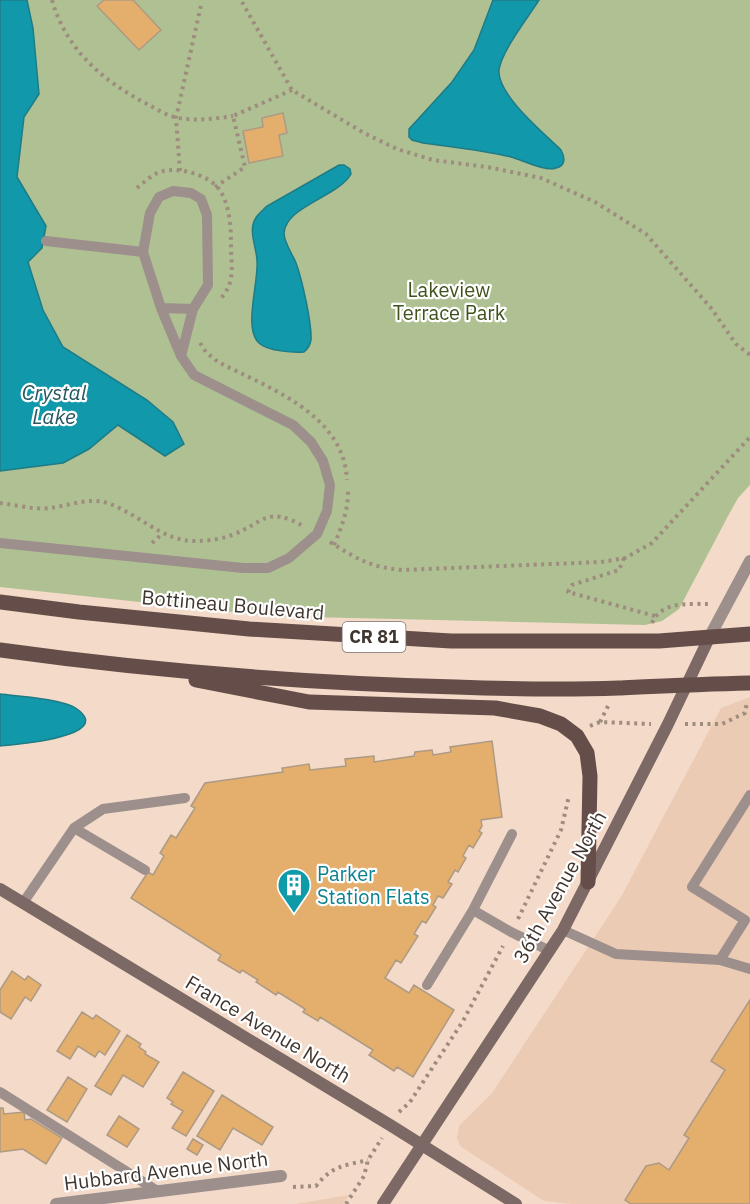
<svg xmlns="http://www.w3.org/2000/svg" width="750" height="1204" viewBox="0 0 750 1204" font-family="'IBM Plex Sans',sans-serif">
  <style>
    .built { fill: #eccbb5 }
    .green { fill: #afc192 }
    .water { fill: #1198aa; stroke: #1f7b85; stroke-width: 1.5 }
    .building { fill: #e4ae6c; stroke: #ad9a84; stroke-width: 1.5 }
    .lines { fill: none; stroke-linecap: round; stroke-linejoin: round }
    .path { stroke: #9e8c7f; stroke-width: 4; stroke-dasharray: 3 4.5; stroke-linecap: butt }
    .lane { stroke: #9d8f8c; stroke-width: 10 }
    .street { stroke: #9d8f8c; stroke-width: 12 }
    .secondary { stroke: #7c6965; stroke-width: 12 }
    .primary { stroke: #654e49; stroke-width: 15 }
    .labels { text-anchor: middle; stroke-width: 4.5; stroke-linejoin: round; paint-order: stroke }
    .shield { fill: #fff; stroke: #79726d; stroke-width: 1.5 }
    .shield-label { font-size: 18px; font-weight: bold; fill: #40362f }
    .park-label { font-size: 20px; fill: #40521c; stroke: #fff }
    .street-label { font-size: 20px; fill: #40362f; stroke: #fff }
    .culture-label { font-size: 20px; fill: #0d838f; stroke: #fff; text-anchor: start }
    .water-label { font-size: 21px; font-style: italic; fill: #27575f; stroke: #fff }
  </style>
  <rect width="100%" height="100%" fill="#f4dac8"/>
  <path class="built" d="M750,697V1204H573L544,1201L460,1146L457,1138L459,1126L492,1093L621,897L721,708Z
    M349,1195L343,1204H296Z"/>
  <path class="green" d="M27,0H750V485L738,498L728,516L679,609L662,621L645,625L269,616L0,587V471L63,463L89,449L118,425L165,456L173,422L147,400L63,347L43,310L28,262L42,248L46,226L17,177L24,117L39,94L33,28Z"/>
  <path class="water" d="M0,0H27L33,28L39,94L24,117L17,177L46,226L42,248L28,262L43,310L63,347L147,400L173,422L184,444L165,456L118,425L89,449L63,463L0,471Z
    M493,0H539C529,16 501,52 499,70C497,95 544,133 561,150C565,157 566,166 556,168C546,172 522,160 511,157C482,150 452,147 423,143L412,140L409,137V129L452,82L474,50Z
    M339,165H344L350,169L351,174C338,197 286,206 284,233C284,243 293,255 296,263C302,279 312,324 311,340C310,345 308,349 304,352C294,353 267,351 259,343C243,329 259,281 257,261C257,250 250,235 253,225C254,217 261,212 267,206Z
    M0,694C18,696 63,699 77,709C116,737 11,745 0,746Z"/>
  <path class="building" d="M104,0H133L161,30L139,50L97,6Z
    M283,113L287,133L279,135L283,156L249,163L243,131L263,127L262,118Z
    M492,741L502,817L481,820L482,826L479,831L482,833L473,848L469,845L463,856L466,858L458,872L455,870L448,882L452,884L443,898L438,896L433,905L436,907L426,923L422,921L414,934L418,936L401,963L396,960L385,978L409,993L414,985L454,1010L413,1077L397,1067L394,1071L369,1055L373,1050L320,1017L318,1021L303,1012L305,1009L278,992L276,995L256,982L258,980L242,970L240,973L218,960L221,955L131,898L148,872L153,875L164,856L160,853L171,835L176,838L195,808L191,806L205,783L283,772L282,768L309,764L310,770L346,766L345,759L374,756V762L414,756L415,752L432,750L433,755L451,752L450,747Z
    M12,971L25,980L28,976L41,985L31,1001L25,997L11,1019L0,1012V990Z
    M750,1000V1204H631L625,1200L646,1166L659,1163L669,1170L689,1138L684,1135L725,1070L711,1061Z
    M82,1012L93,1019L96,1015L120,1031L105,1055L99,1051L95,1057L78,1046L70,1059L57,1051Z
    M127,1035L141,1044L139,1047L146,1052L145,1054L159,1062L143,1087L123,1075L111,1095L95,1086Z
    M183,1072L214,1091L186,1136L172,1128L183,1111L171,1104L173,1102L167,1098Z
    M68,1077L87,1089L67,1122L47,1110Z
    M222,1095L273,1127L262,1145L233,1128L220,1150L197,1136Z
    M0,1108H3L4,1114L24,1112L25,1120L31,1119L62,1138L46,1164L23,1149L0,1152Z
    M119,1116L139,1129L127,1147L107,1135Z
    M193,1139L203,1145L197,1155L187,1149Z"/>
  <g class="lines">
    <path class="path" d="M52,0C66,50 104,82 149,105C158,110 168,116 178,118C197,121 215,119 233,116
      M242,2L292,90L364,133L397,149L433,160L487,167L541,178L595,202L646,234L711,308L736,344L750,355
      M180,171L176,118L201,5
      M215,187L245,167L233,116L292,90
      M137,188C144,182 154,173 163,171C182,167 212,176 221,192C231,210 231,231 231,251C232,269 234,284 221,298
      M200,343L206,352L218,362C269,388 344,414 347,480
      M0,503C16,505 34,510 50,508C67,506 87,498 104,502C136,511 162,542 196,541C208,541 221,539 232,535C264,523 266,505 303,526
      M330,542C357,559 370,567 402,570L601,562L625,558L652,543L750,437
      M152,543L163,533
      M334,545C342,526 349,508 348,488
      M624,558L619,570L572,585L568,592L655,616
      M652,623C661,601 689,604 709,604
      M600,722L608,706
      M685,724H722L745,713L747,702
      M590,726L600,722L651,724
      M518,919L561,830L569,796
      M399,1112L410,1102L463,1021L503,946
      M293,1187L316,1186C333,1165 343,1166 368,1160
      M346,1204L364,1176L368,1160L382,1138"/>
    <path class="lane" d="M46,241L143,252
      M161,308L193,309
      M0,543L243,568H268L289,558L317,534L327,511L330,485L323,461L311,442L293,425L194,375L181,356L161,308L143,252L150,213L159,197L173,191L191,193L201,199L207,215L208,285L193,309L181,356
      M74,828L103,809L185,798
      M23,903L74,828L145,870
      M473,910L511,932L550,951
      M563,930L616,954L720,960L750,969
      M720,960L745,920L692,887L750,795
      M427,985L473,910L512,834
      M0,1092L159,1192"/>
    <path class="street" d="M710,636L750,561
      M56,1204L281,1176"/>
    <path class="secondary" d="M0,889L390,1125L516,1204
      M383,1204L563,930L668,724L710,636"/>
    <path class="primary" d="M0,602L79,612L249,629L451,641H659L750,634
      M0,650C151,671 303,683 456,687C510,689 565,690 619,688C663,686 706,684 750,683
      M196,680L309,702L495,708L540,716L561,724L577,736L587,753L590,776L588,882"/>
  </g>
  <defs>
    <g id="building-pin" transform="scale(1.725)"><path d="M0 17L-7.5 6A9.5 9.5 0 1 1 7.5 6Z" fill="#0f9aa8" stroke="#fff"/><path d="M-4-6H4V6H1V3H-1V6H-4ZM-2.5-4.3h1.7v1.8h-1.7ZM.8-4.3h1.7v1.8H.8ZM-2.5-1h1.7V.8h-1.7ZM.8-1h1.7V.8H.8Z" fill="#fff"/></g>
  </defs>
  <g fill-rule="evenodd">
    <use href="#building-pin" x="294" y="885"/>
  </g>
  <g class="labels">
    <rect class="shield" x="342.5" y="622" width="63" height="30" rx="4.5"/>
    <g class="shield-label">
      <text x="374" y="643">CR 81</text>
    </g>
    <g class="park-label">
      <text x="449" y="297">Lakeview<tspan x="449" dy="23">Terrace Park</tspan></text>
    </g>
    <g class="street-label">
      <text transform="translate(233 605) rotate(5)" y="7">Bottineau Boulevard</text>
      <text transform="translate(560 887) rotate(-61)" y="7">36th Avenue North</text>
      <text transform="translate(268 1029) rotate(31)" y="7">France Avenue North</text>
      <text transform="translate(166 1171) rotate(-7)" y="7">Hubbard Avenue North</text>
    </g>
    <g class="culture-label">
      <text x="317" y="881">Parker<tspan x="317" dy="23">Station Flats</tspan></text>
    </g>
    <g class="water-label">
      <text x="54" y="400">Crystal<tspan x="54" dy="24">Lake</tspan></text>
    </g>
  </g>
</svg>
